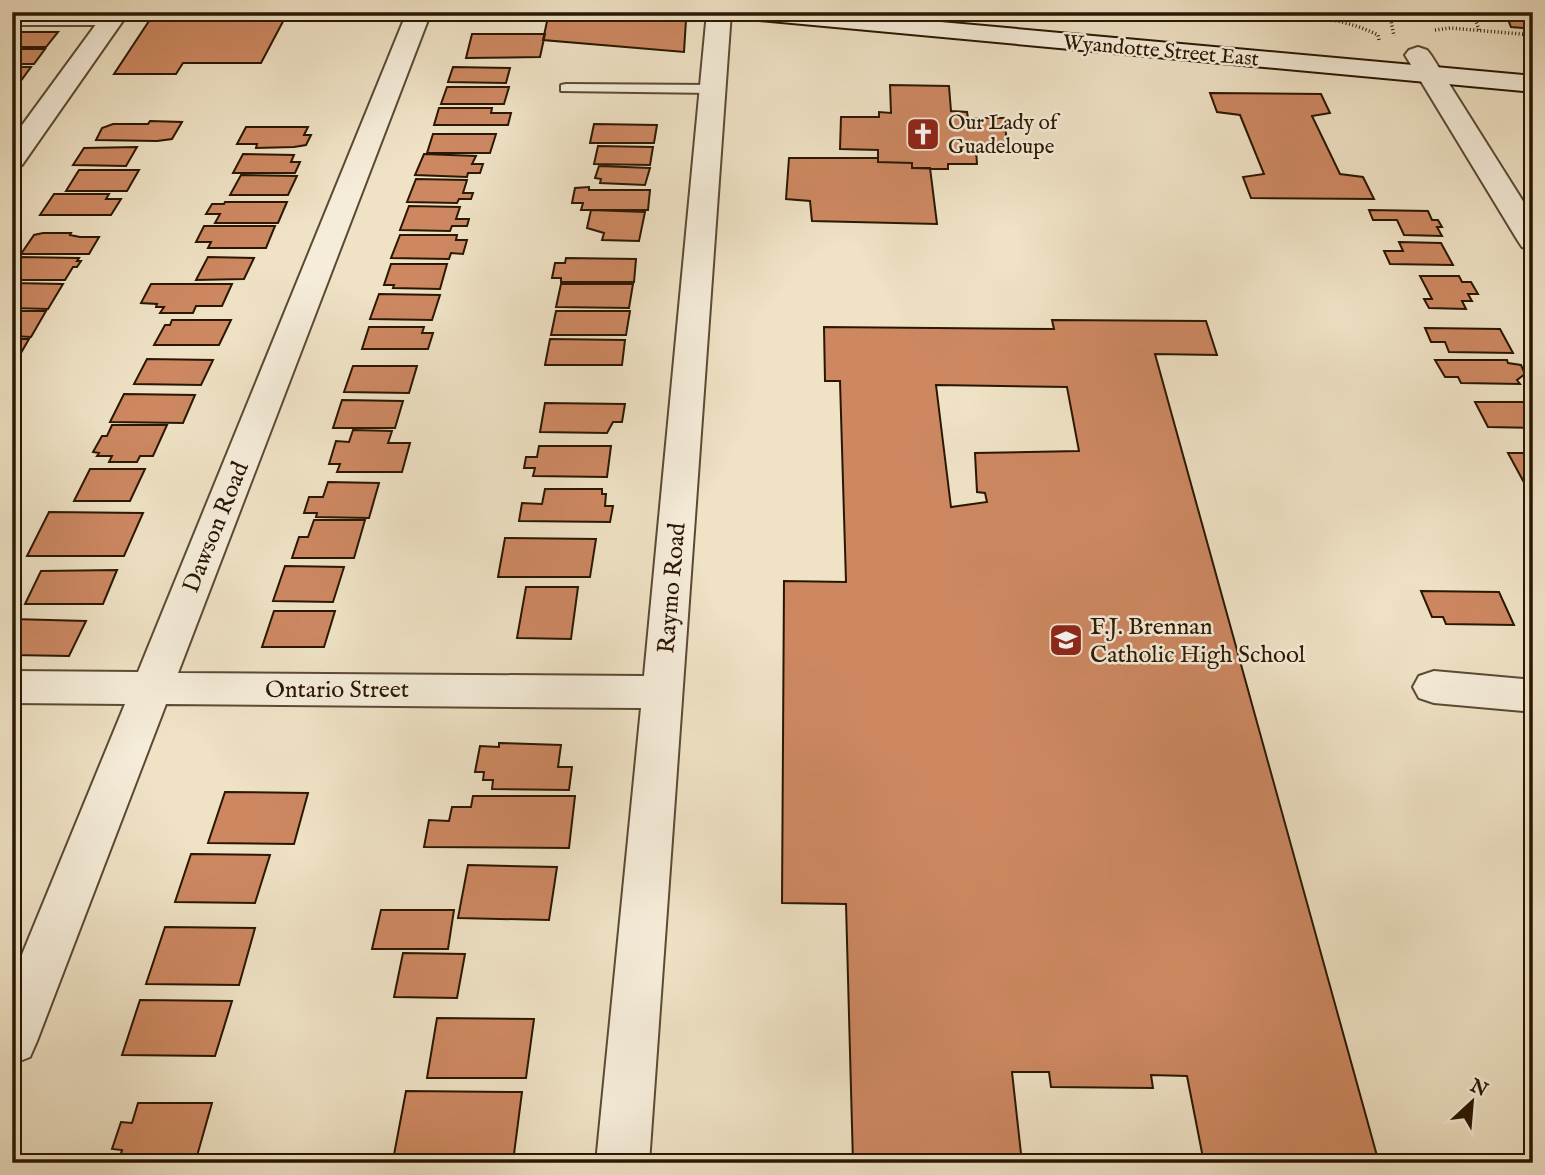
<svg xmlns="http://www.w3.org/2000/svg" width="1545" height="1175" viewBox="0 0 1545 1175" font-family="'IM FELL English',serif">
  <style>
    .building { fill: #cd8862; stroke: #2a1702; stroke-width: 2; fill-rule: evenodd }
    .lines { fill: none; stroke-linecap: round; stroke-linejoin: round }
    .service-casing { stroke: #5b4a33; stroke-width: 4 }
    .minor-casing { stroke: #5b4a33; stroke-width: 4 }
    .secondary-casing { stroke: #2a1702; stroke-width: 4 }
    .path { stroke: #2a1702; stroke-width: 3.5; stroke-dasharray: 1 2.5; stroke-linecap: butt }
    .service { fill: #f5ecd9; fill-rule: evenodd }
    .minor { fill: #f5ecd9; fill-rule: evenodd }
    .secondary { fill: #f5ecd9; fill-rule: evenodd }
    .labels { text-anchor: middle; stroke-width: 5; stroke-linejoin: round; paint-order: stroke }
    .far-street-label { font-size: 21px; fill: #2a1702; stroke: #f5ecd9 }
    .far-poi-label { font-size: 21px; fill: #2a1702; stroke: #f5ecd9; text-anchor: start }
    .street-label { font-size: 24px; fill: #2a1702; stroke: #f5ecd9 }
    .poi-label { font-size: 24px; fill: #2a1702; stroke: #f5ecd9; text-anchor: start }
  </style>
  <rect width="100%" height="100%" fill="#efe2c5"/>
  <filter id="stains"><feTurbulence type="fractalNoise" baseFrequency=".00286" numOctaves="4"/><feColorMatrix values="0 0 0 0 .2 0 0 0 0 .09 0 0 0 0 .02 0 0 0 .5 -.17"/></filter>
  <radialGradient id="worn" r=".72"><stop offset=".6" stop-color="#630" stop-opacity="0"/><stop offset="1" stop-color="#630" stop-opacity=".3"/></radialGradient>
  <path class="building" d="M155,12H288L261,63H183L176,74H114Z
    M549,12H606L686,20L684,52L543,40Z
    M1454,12H1533V29L1511,27L1507,17L1474,16Z
    M12,32H58L46,47H12Z
    M472,34H545L540,57L466,58Z
    M12,49H45L34,64H12Z
    M12,67H31L20,82H12Z
    M453,67L510,68L506,83L448,82Z
    M890,85L949,86L951,111L967,112L968,118H1004L1008,150L976,149L977,164H948V169L912,168V163L878,162V150L840,149L841,117H879V112L891,113Z
    M447,87H509L504,104H441Z
    M1210,93L1321,94L1330,113L1312,116L1340,174L1363,177L1374,199L1251,198L1243,177L1264,174L1240,115L1217,112Z
    M439,108H492L491,113H511L508,125H434Z
    M150,121L182,122L172,139L157,141L96,140L102,128L113,124H148Z
    M594,124L657,125L654,143H590Z
    M246,127H308L304,135H311L306,145L294,147L256,148L257,144H237Z
    M433,134H496L490,153H427Z
    M598,146L653,147L650,165L594,164Z
    M137,147L126,166L73,165L84,148Z
    M243,154L294,155L291,162H300L295,173H233Z
    M424,154L476,156L472,164H483L480,173H468L467,177L415,175Z
    M789,158H878V162L912,163V168H930L937,224L812,221L810,201L786,199Z
    M599,166L650,168L645,185L600,183L601,179L595,178Z
    M79,170H139L127,191H66Z
    M241,175L297,176L288,195H230Z
    M416,179L467,180L463,193H473L471,199H459L457,203L407,202Z
    M589,187V190H650L648,210H581L583,203H572L575,188Z
    M54,194H109L106,199H121L111,215H40Z
    M225,202H287L278,223H215L220,214H206L212,204H224Z
    M409,206L460,207L456,219H469L467,226H452L450,231L400,230Z
    M591,210L645,212L639,241L602,240L604,233L587,228Z
    M1369,210L1428,211L1432,220H1438L1442,227H1437L1442,236L1404,235L1397,220H1373Z
    M204,226H275L266,248H208L211,242H196Z
    M43,233H71L70,235L80,237H99L89,254H21L34,235Z
    M400,235H457L456,240H467L463,254L451,253L449,259L391,258Z
    M1399,242L1441,243L1453,265L1390,264L1384,251H1403Z
    M20,257L79,258L77,261H81L77,267H73L65,280H12V260L18,261Z
    M208,257L254,258L244,279L196,280Z
    M566,258L636,259L634,282H561V278H552L555,263H565Z
    M391,264H447L440,289L393,288L394,285H384Z
    M1420,276H1459L1462,282H1471L1478,294H1468L1472,301H1462L1466,309L1429,308L1424,299H1432Z
    M12,283L63,284L48,309L12,308Z
    M151,284H232L222,306H196L193,313H160L164,307H156L157,304L141,303Z
    M561,284H633L629,308L556,307Z
    M379,294L440,295L432,320L370,319Z
    M12,311H46L31,337L12,336Z
    M556,311H630L626,335H551Z
    M172,320H231L219,345H154L165,325H170Z
    M1052,320L1206,321L1217,355L1155,354L1379,1163H1204L1187,1076L1151,1075L1153,1088L1051,1087L1049,1072H1012L1022,1163H853L846,904L782,903L784,581L846,582L840,381H825L824,327L1054,329ZM936,385L1067,387L1079,451L975,453L977,492L985,493L987,502L951,507Z
    M369,327H424L422,333H433L428,349H362Z
    M1425,328L1500,329L1513,353L1449,352L1445,342H1431Z
    M12,339H29L14,365H12Z
    M550,339L625,340L622,365H545Z
    M147,359L213,360L201,385L134,384Z
    M1435,360H1507L1508,363L1521,365L1525,374L1517,380L1520,384L1461,383L1458,377H1445Z
    M353,366H417L409,393L344,392Z
    M124,394L195,395L183,423L110,422Z
    M342,400L403,401L395,428H333Z
    M1475,402H1528L1533,412V428L1488,427Z
    M545,403L625,404L622,422H613L607,433L540,432Z
    M112,425H167L153,456H140L137,462H109L112,456H97L99,453L93,452L102,436H107Z
    M353,430L392,431L388,443H410L402,472H337L340,464H329L336,441L349,442Z
    M539,446H611L607,477L533,476L535,468H524L526,457H537Z
    M1508,453H1533V499Z
    M90,469H145L130,501H74Z
    M328,482L379,483L369,518L316,517L317,513H304L309,497H323Z
    M545,489H602V494H606L605,506H613L610,522L519,521L522,503L542,504Z
    M49,512L143,513L124,556H27Z
    M314,520H365L354,558H292L299,537H308Z
    M505,538L596,539L590,577H498Z
    M285,566L344,567L333,602L273,601Z
    M117,570L103,604H25L41,571Z
    M526,587H578L571,639L517,638Z
    M1421,591L1499,592L1514,625L1446,624L1443,617H1432Z
    M274,611H335L324,647H262Z
    M12,619L86,621L69,656L12,655Z
    M499,743L561,745L558,767H572L569,790L492,789L493,780H483L484,772H475L480,746L499,747Z
    M225,792L308,793L294,844L208,843Z
    M473,796H575L569,848L424,847L429,820L449,821L452,807H471Z
    M191,854L270,855L255,903L175,902Z
    M468,865L557,867L549,920L458,918Z
    M381,910H454L448,949H372Z
    M165,927L255,928L239,985L146,984Z
    M403,953L465,954L457,998L394,997Z
    M140,1000L232,1001L215,1056L122,1055Z
    M437,1018L534,1019L526,1078H427Z
    M406,1091L522,1092L513,1162L393,1160Z
    M138,1103H212L195,1163H118L122,1150L112,1149L121,1122L132,1123Z"/>
  <g class="lines">
    <g class="service-casing">
      <path id="service" d="M12,17H110L116,21L110,25H12Z
        M566,84L713,85L719,89L713,93L561,91V85Z"/>
    </g>
    <g class="minor-casing">
      <path id="minor" d="M105,12H129L22,165L12,167V139Z
        M407,12H431L178,673L644,676L707,12H731L649,1163H596L641,708L166,704L37,1041L30,1057L12,1064V979L125,704L12,703V671L138,672Z
        M1418,47L1427,50L1431,55L1533,217V250L1522,247L1518,241L1405,55L1409,50Z
        M1434,671L1533,680V712L1434,703L1419,698L1413,687L1419,676Z"/>
    </g>
    <g class="secondary-casing">
      <path id="secondary" d="M736,12H830L1533,76V92L748,19L740,17Z"/>
    </g>
    <path class="path" d="M1266,12C1305,16 1342,17 1378,35L1379,40
      M1389,12L1394,36
      M1474,16L1479,30
      M1435,30L1450,28L1533,35"/>
    <use href="#service" class="service"/>
    <use href="#minor" class="minor"/>
    <use href="#secondary" class="secondary"/>
  </g>
  <defs>
    <g id="church-square" transform="scale(1.75)"><rect x="-9" y="-9" width="18" height="18" rx="4" fill="#8f2418" stroke="#f5ecd9"/><path d="M-1.2-6h2.4v3.5h3.3v2.4h-3.3V6h-2.4V-.1h-3.3v-2.4h3.3Z" fill="#fff"/></g>
    <g id="school-square" transform="scale(1.75)"><rect x="-9" y="-9" width="18" height="18" rx="4" fill="#8f2418" stroke="#f5ecd9"/><path d="M0-5L7-2L0 1L-7-2ZM-4 1L0 2.5L4 1V4Q0 6-4 4Z" fill="#fff"/></g>
  </defs>
  <g fill-rule="evenodd">
    <use href="#church-square" x="923" y="134"/>
    <use href="#school-square" x="1066" y="640"/>
  </g>
  <g class="labels">
    <g class="far-street-label">
      <text transform="translate(1161 50) rotate(5)" y="7">Wyandotte Street East</text>
    </g>
    <g class="far-poi-label">
      <text x="948" y="129">Our Lady of<tspan x="948" dy="24">Guadeloupe</tspan></text>
    </g>
    <g class="street-label">
      <text transform="translate(215 527) rotate(-68)" y="8">Dawson Road</text>
      <text transform="translate(671 588) rotate(-85)" y="8">Raymo Road</text>
      <text x="337" y="697">Ontario Street</text>
    </g>
    <g class="poi-label">
      <text x="1090" y="634">F.J. Brennan<tspan x="1090" dy="28">Catholic High School</tspan></text>
    </g>
  </g>
  <rect width="1545" height="1175" fill="none" stroke="#efe2c5" stroke-width="42"/>
  <rect x="14" y="14" width="1517" height="1147" fill="none" stroke="#2a1702" stroke-width="3.5"/>
  <rect x="21" y="21" width="1503" height="1133" fill="none" stroke="#2a1702" stroke-width="2"/>
  <g transform="translate(1472 1102) rotate(26)" stroke="#f5ecd9" stroke-width="5" paint-order="stroke">
  <path d="M0-5L12 26L0 18L-12 26Z" fill="#2a1702"/>
  <text y="-10" font-size="19" font-weight="bold" text-anchor="middle" fill="#2a1702">N</text>
  </g>
  <rect width="100%" height="100%" filter="url(#stains)"/>
  <rect width="100%" height="100%" fill="url(#worn)"/>
</svg>
